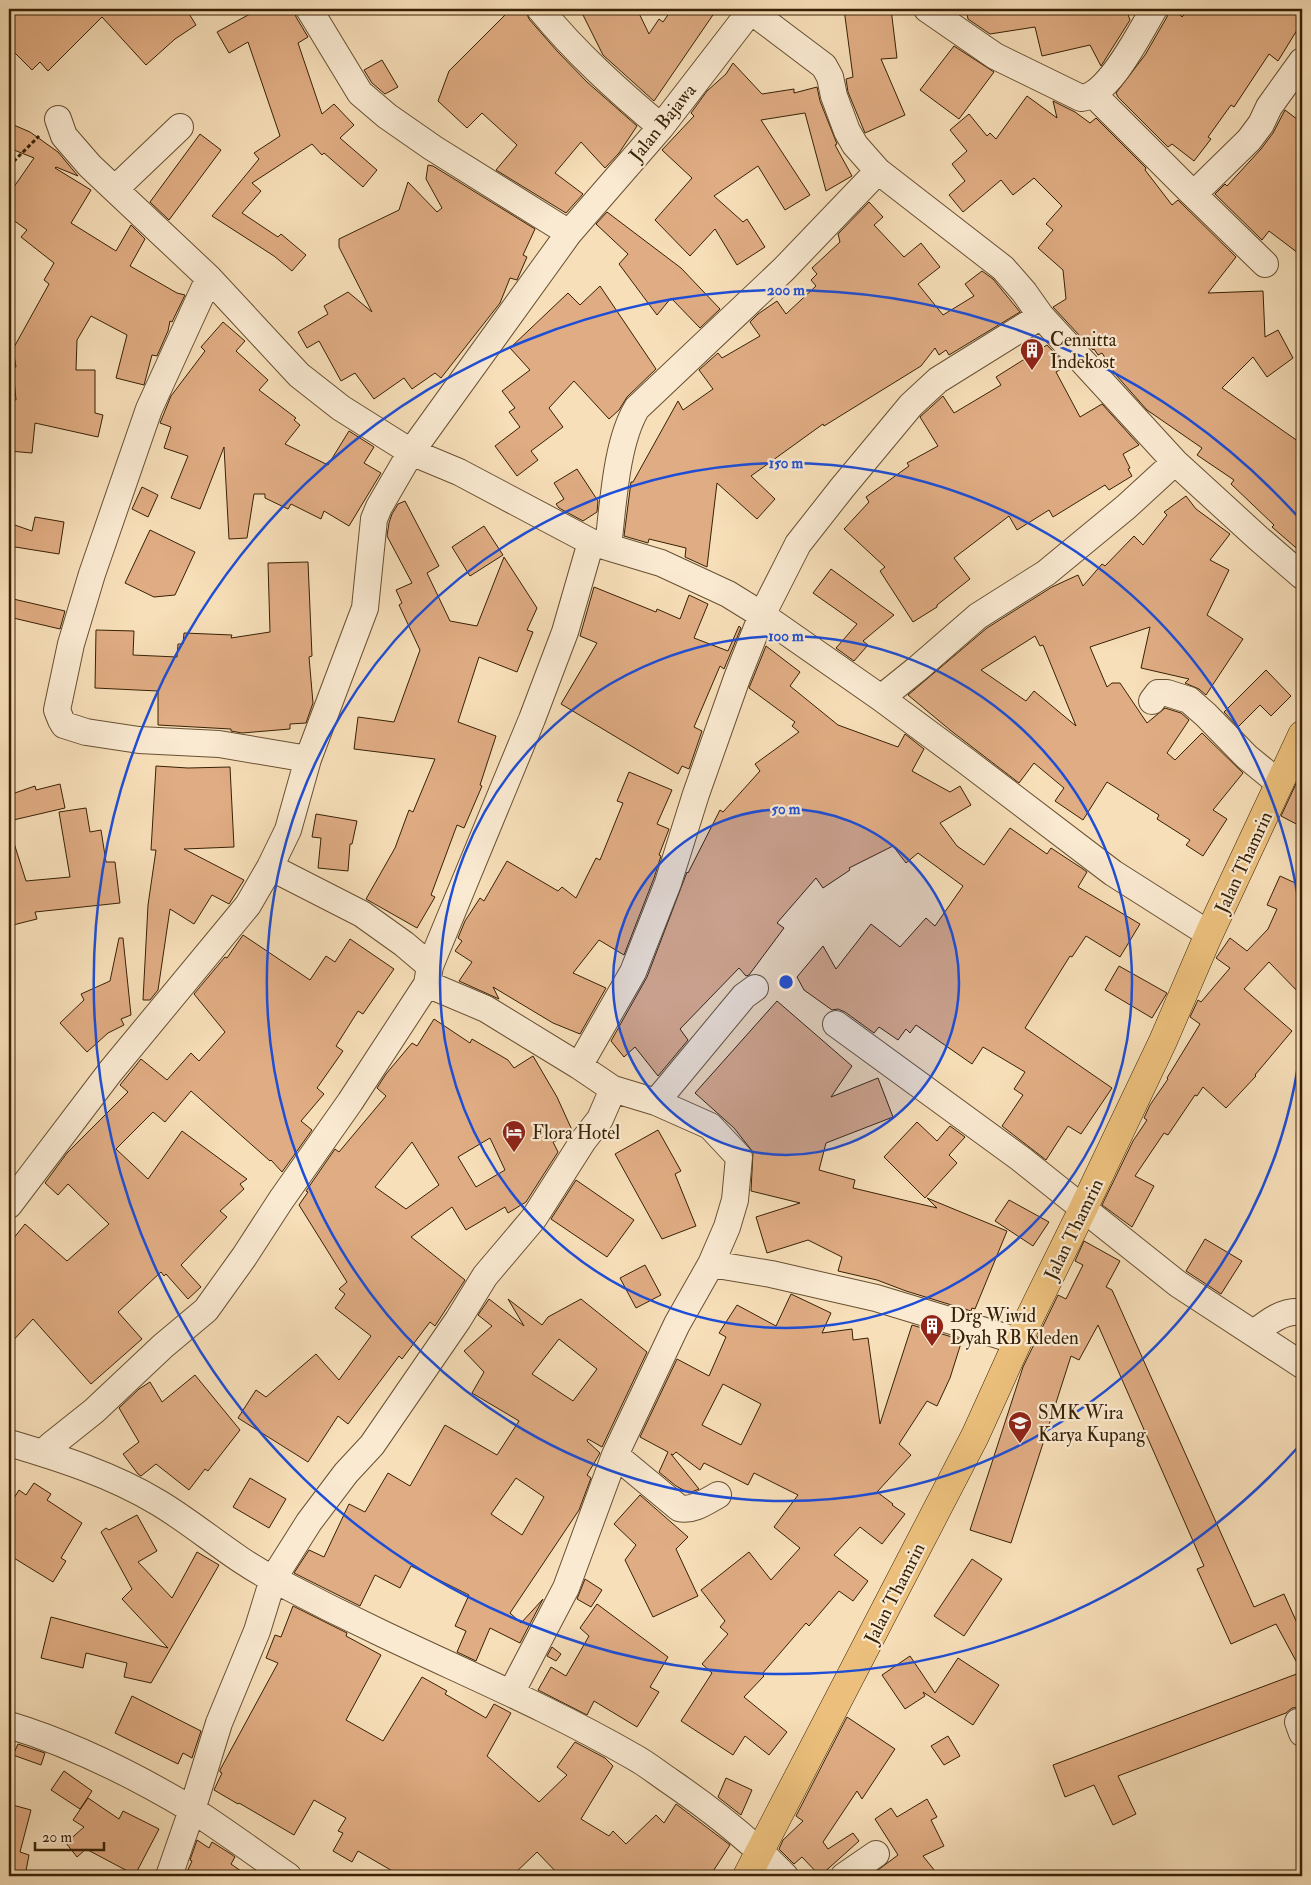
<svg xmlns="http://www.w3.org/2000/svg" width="1311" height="1885" viewBox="0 0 1311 1885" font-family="'IM FELL Double Pica',serif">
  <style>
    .building { fill: #e0ac83; stroke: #382105; fill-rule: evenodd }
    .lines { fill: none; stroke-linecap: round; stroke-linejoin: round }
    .minor-casing { stroke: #685032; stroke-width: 28 }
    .major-casing { stroke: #382105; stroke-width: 29 }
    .path { stroke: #382105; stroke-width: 3; stroke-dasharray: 4 2.5; stroke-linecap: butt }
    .minor { stroke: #faead2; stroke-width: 26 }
    .major { stroke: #ecc07c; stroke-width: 28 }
    .ring { fill: none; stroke: #1d4ed8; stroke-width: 2.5 }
    .labels { text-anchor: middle; stroke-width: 4.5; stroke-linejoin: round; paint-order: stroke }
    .street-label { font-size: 19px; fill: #382105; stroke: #faead2 }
    .poi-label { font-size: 19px; fill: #382105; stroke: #faead2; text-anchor: start }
    .centre { fill: #1d4ed8; stroke: #faead2; stroke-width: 2.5 }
    .ring-label { font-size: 15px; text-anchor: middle; font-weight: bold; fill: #1d4ed8; stroke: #faead2; stroke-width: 4.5; stroke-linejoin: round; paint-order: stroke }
  </style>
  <rect width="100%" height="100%" fill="#f7dfb9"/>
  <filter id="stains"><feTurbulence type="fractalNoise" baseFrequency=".004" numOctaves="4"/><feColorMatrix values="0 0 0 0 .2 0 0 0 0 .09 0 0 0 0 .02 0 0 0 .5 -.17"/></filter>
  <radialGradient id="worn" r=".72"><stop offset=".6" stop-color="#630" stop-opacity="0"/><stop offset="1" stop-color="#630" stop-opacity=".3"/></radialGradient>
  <path class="building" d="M9,9H186L196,25L175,39L146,65L102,17L48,71L40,62L32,70L9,47Z
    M259,9H294L296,17L308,37L298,43L322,114L334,104L354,125L340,138L377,170L363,187L324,153L322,155L312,144L252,183L261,191L242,213L278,237L281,234L306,255L292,271L274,256L212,216L259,159L254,153L280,136L248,42L229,53L217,32Z
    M511,9H525L529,19L557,51L587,82L637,126L619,153L605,168L581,142L555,173L583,194L566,213L496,170L517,145L482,113L467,128L438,101L449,71Z
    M580,9H637L649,34L659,19L663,22L672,9H717L654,101L603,55Z
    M844,9H891L897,58L881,59L905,115L865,133L848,92L846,79L853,77Z
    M966,9H1126L1130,20L1101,66L1090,45L1042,56L1035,27L990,34L968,19Z
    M1169,9H1175L1182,17L1190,9H1302V22L1278,61L1269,54L1234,107L1231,105L1208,137L1211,139L1194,161L1172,144L1168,147L1118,97L1116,93L1145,55L1167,17Z
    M954,46L994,72L959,119L920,90Z
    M382,60L398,87L385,94L372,83L364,70Z
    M733,63L762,94L794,89V93L817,87L820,101L837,144L835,145L852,176L826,191L805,113L761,120L810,195L785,210L758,166L714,196L743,222L747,219L765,247L737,265L715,229L690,256L655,220L692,178L662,150L694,116L691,113L707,91L726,74Z
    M1027,96L1057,118L1053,101L1075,112L1090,123L1096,118L1146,168L1145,170L1172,205L1178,200L1236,257L1208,293L1263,291L1265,337L1278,330L1293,358L1267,377L1253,357L1222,388L1302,444V553L1272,527L1274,525L1231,484L1234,480L1197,455L1202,448L1147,410L1116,375L1102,353L1098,355L1094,349L1093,350L1053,307L1066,299L1063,270L1038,248L1053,230L1046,224L1062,206L1034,178L1013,195L1001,180L963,212L949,195L965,181L952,164L967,151L950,130L969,114L987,136L990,133L996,139Z
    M1285,110L1302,123V256L1269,231L1262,240L1215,194L1225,184L1227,186L1261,149L1273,133Z
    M9,123L30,132L58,152L78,176L56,167L55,168L91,190L71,223L116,251L131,225L145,239L130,266L177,293L185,295L172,322L170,321L168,331L157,356L152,355L144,385L116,378L127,335L91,316L77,340L76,370H95V413L103,415L98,437L35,423L32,453L9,451V399L16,400L13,368L16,367L13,349L49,284L44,280L54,263L21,237L27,230L9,217V194L34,158L9,148Z
    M200,134L221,150L169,220L150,202Z
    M428,165L433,166L535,229L523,255L527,257L517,280L510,278L500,303L441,378L435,373L412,389L404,378L374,399L355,373L341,381L319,341L307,348L298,332L328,314L324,306L348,292L372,312L339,247V239L399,210L408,182L437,212L442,208L426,179Z
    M869,202L883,217L874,225L904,257L921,243L940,267L918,284L943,315L974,296L965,284L982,271L993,279L1020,312L949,355L946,350L939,355L935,348L921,366L824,426L823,424L751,476L775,499L757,519L717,483L707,567L685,557L686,548L649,539L648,543L624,536L631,482H633L678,401L683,410L713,389L699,370L718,353L722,358L760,336L750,322L758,314L777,301L786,314L816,286L811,280L817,274L812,268L840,242L838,234Z
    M607,212L681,268L720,309L700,328L671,298L657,315L619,264L628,254L596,224Z
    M600,286L656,369L627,397L619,410L609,419L574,381L549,408L563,427L531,451L538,460L517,476L495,446L520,427L509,412L515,408L502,391L530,370L510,348L568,293L580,305Z
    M223,322L245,341L236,351L268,380L259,390L296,418L294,420L300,425L285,444L328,465L349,431L374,447L364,463L381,473L349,526L324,511L321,519L291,504L288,509L265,498V494H254L247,538L229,539L224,447L200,509L171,498L188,456L164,448L171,427L160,423L171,396L205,351L201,347Z
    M1047,345L1067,366L1056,372L1080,417L1102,404L1139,445L1123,454L1130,468L1128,469L1132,476L1109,490L1105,485L1053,517L1049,510L1017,530L1009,516L954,558L970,579L937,605V607L913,622L880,571L885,567L844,529L869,502L866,497L909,466L907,463L938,446L920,417L943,396L954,413L1001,385L996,377Z
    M577,469L598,501L597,512L583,521L559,508L556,504L564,499L554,483Z
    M142,487L158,495L148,517L132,509Z
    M1186,496L1196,509L1230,534L1210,560L1229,570L1207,615L1243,639L1206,695L1199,689L1185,683L1189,679L1141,668L1150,627L1090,647L1107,687L1112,683H1120L1147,723L1165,708L1181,713L1189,720L1167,753L1175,760L1202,733L1243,773L1213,810L1227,819L1203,856L1186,845L1190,840L1157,819L1159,815L1107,782L1083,820L1055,801L1064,788L1034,763L1019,783L950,730L908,695L987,628L1052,587L1078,575L1083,586L1102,564L1105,566L1134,536L1143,545L1167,515L1164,512ZM1035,636L1040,646L1043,645L1076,726L1034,691L1026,701L981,670Z
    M405,501L439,566L427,573L450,621L477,626L504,557L537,608L527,630L533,632L517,672L479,657L458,722L496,736L480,785L482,786L464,828L457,825L431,895L435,897L417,928L366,899L395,848L409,810L413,812L435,759L354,749L358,717L394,722L420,650L399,605L402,603L396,590L412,583L387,536L389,523L392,514L398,504Z
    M35,517L64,522L59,554L9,546V523L32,531Z
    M484,526L503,555L470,576L452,547Z
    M150,530L195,552L175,595L154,597L125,583Z
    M308,562L312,656L309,657L313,703L306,723L290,724V729L242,733L231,731V729L158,725V691L95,688L96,630L134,631L133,655L177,657L178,644H183L184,633L232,635L231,638L270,632L268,563Z
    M831,569L894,615L863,641L868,645L854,661L836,648L857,624L813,593Z
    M594,587L656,612L657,609L680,619L689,595L708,604L694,638L728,651L739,626L741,628L724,669L720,666L694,727L702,731L689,769L682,766L678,774L561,704L597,643L580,636Z
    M9,598L65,611L60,629L9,617Z
    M766,646L800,672L790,686L838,725L898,747L905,734L924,749L912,771L950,792L960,786L971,805L940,823L957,846L984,865L1010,828L1047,854L1051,848L1083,869L1087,872L1078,887L1140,924L1120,957L1086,936L1072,957L1070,956L1025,1028L1112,1088L1081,1134L1068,1126L1046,1160L1002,1126L1023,1095L1014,1089L1025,1072L983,1047L972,1064L916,1025L910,1033L906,1029L898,1040L879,1027L874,1033L845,1012L838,1009L832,1010L804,990L797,977L823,946L836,969L871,924L900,947L926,918L935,926L963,886L918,853L906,863L893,846L849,868L850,870L823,888L816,878L777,923L784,928L749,975L746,976L739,968L680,1029L688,1040L658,1076L635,1047L624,1057L611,1041L647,977L687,872L688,873L720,810L723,812L760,771L755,764L799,732L792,726L795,722L749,688Z
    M1266,670L1291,696L1271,716L1260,705L1238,727L1224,712Z
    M156,766L188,768L230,767L234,847L184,849L244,880L229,904L212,895L194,924L170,909L158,990L150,1000H143L148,905L156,850H151Z
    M1302,771V827L1281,816Z
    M629,772L672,790L657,824L669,829L659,855L661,856L654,878L624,955L599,940L573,973L606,988L580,1034L553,1023L493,987L499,999L459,981L472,962L455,951L462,941L458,938L465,921L480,898L484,901L507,861L558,891L562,887L576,898L596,858L600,860L623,803L617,801Z
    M60,784L65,808L9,821V795L35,786L36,790Z
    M86,808L90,832L101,830L106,862H115L120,903L35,912L37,919L9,926V841L13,840L26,881L70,877L59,812Z
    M316,814L357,821L352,844H350L348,871L318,868L321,838L312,837Z
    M1280,876L1302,886V996L1269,962L1244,989L1292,1031L1255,1075L1256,1076L1226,1108L1203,1087L1197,1096L1195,1095L1168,1135L1164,1133L1135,1176L1154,1186L1132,1227L1102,1205L1133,1141L1147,1120L1144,1118L1150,1105L1168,1079L1167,1078L1200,1024L1190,1017L1198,1000L1201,1002L1230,968L1216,958L1230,938L1247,951L1268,929L1277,909L1267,905Z
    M243,935L310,980L326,956L335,962L350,939L394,969L363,1014L358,1011L336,1046L343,1051L317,1088L324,1094L301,1121L312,1130L282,1172L271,1160L270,1161L191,1091L165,1122L153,1112L116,1149L148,1179L182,1131L247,1179L240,1184L244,1189L220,1211L227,1217L181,1265L201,1287L188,1299L166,1274L164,1276L161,1272L118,1312L142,1339L91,1384L33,1319L9,1345V1244L25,1224L67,1261L109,1224L68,1184L58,1195L45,1183L67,1153L128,1092L120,1085L141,1059L167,1080L191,1053L199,1061L225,1032L194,994L225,957L227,958Z
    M119,938H123L131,1015L121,1019L124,1025L108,1033L87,1052L60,1023L84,1000L81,994L110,981Z
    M1119,966L1167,993L1152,1018L1105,990Z
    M777,1001L852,1066L831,1097L878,1078L893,1117L826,1143L819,1170L855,1180L853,1188L937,1208L927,1198L1007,1231L975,1309L972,1308L971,1311L906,1291L877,1280L838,1271L842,1257L808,1240L767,1253L756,1217L800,1203L751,1191L753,1152L734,1128L695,1093Z
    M434,1019L470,1043L472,1039L508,1060L514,1068L533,1056L557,1097L572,1130L569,1135L553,1142L558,1152L526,1202L508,1213L505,1207L466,1230L452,1207L411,1237L465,1280L435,1326L430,1322L402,1359L399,1356L348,1424L338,1416L308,1462L238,1418L256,1390L266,1397L316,1354L339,1380L371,1336L335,1308L345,1294L339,1289L347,1282L299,1205L308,1192L306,1191L335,1149L339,1152L386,1096L377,1088L386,1074L412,1043L417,1046ZM490,1138L505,1170L476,1187L458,1157ZM412,1142L439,1185L406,1209L375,1187Z
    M917,1122L937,1141L950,1126L965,1137L949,1155L957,1163L925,1198L884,1157Z
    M658,1130L681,1171L675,1174L696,1226L662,1239L615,1154Z
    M576,1180L634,1220L607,1257L551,1219Z
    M1009,1200L1049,1222L1033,1246L995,1221Z
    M1205,1239L1242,1261L1221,1294L1186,1271Z
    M1084,1241L1120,1261L1106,1287L1112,1290L1254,1607L1284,1594L1302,1634V1672L1276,1624L1231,1644L1197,1569L1204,1566L1098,1325L1079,1360L1071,1356L1011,1543L970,1530L1023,1367L1058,1295L1066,1299L1083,1265L1075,1261Z
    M645,1265L661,1295L636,1308L620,1278Z
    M791,1294L831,1313L822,1333L852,1329L853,1340L868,1338L880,1424L912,1325L962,1340L950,1378L937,1406L927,1401L899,1444L911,1455L877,1492L893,1504L892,1505L905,1514L882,1544L860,1527L834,1555L868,1581L853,1601L839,1591L809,1626L806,1623L762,1674L764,1676L744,1697L787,1732L769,1755L745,1736L733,1755L681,1721L712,1673L702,1664L728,1634L720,1627L725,1621L701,1590L749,1552L771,1580L800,1548L774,1527L798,1495L754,1473L748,1485L704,1463L700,1470L676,1452L673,1455L671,1454L699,1489L689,1493L676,1486L659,1472L668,1452L640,1437L677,1359L709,1376L726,1337L719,1333L737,1305L776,1326ZM723,1384L761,1404L741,1445L702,1425Z
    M489,1299L524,1326L508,1299L542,1325L548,1317L581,1299L647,1352L602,1447L588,1439L587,1441L600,1453L587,1475L591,1478L579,1510L510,1613L521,1623L543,1599L520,1643L490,1628L476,1661L457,1652L466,1631L455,1626L469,1595L411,1566L400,1588L375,1575L360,1606L294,1573L309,1550L324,1557L349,1504L365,1512L388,1473L410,1486L445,1425L497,1455L519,1421L472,1393L484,1372L464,1351L492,1326L478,1315ZM559,1339L597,1369L573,1401L532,1374ZM516,1478L544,1497L522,1535L491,1514Z
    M195,1375L240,1430L208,1471L205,1469L189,1490L156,1464L141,1476L138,1474L123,1454L139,1442L119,1408L139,1389L150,1382L162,1402Z
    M250,1478L286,1499L269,1528L233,1507Z
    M34,1483L51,1494L47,1500L82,1523L61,1558L66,1561L53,1582L9,1555V1506L19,1490L26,1495Z
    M640,1495L688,1537L676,1549L698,1596L653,1617L625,1560L636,1545L614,1524Z
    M137,1515L157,1551L138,1562L172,1598L197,1552L219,1565L151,1683L124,1677L127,1663L86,1653L83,1668L41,1658L51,1617L168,1648L122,1599L132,1589L101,1532L106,1528L109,1530Z
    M972,1559L1002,1579L964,1636L934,1616Z
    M585,1579L602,1590L591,1607L577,1599Z
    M597,1604L668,1657L650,1687L659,1692L637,1727L594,1701L587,1715L538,1690L551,1667L566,1676L589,1636L580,1628Z
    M293,1606L347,1633L346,1636L381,1655L346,1720L383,1741L422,1677L447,1691L445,1694L486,1718L494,1704L511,1713L487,1756L539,1802L567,1775L557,1767L575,1742L605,1758L613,1766L581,1819L609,1836L613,1831L626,1844L656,1815L664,1823L676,1804L730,1845L710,1876H560L537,1852L512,1876H401L358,1851L352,1862L333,1851L343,1833L338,1831L346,1818L314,1800L294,1835L239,1803L238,1804L214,1790L222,1773L220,1772V1770L278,1663L266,1658L275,1635L281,1637Z
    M552,1647L561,1654L556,1661L547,1656Z
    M910,1656L935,1693L958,1658L999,1685L973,1725L923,1692L925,1696L905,1709L882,1675Z
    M1302,1672V1707L1292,1708L1286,1713L1118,1776L1136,1814L1113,1825L1094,1785L1065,1797L1053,1765Z
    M132,1696L201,1731L192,1758L183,1753L178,1764L115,1733Z
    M847,1717L895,1749L862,1799L857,1791L823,1842L828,1849L853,1833L859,1841L820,1876L802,1857L794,1864L779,1849L783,1840L803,1821L796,1816Z
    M948,1736L960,1756L944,1765L931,1746Z
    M18,1744L45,1753L41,1765L13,1755Z
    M64,1771L92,1791L80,1809L51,1790Z
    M726,1778L752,1790L741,1815L718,1797Z
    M88,1798L119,1819L123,1811L159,1829L135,1875L86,1849L77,1857L66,1843L84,1827L73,1820Z
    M927,1799L937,1817L931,1820L944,1846L923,1856L939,1876H870L898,1855L875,1819L891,1808L897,1817Z
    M9,1804L31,1810L20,1852L29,1855L25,1876H9Z
    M197,1840L209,1848L212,1842L231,1854L235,1857L231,1864L248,1876H185L192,1861L190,1860Z"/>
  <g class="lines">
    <g class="minor-casing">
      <path id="minor" d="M309,9L360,93L387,116L433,148L569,233
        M540,9C576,53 617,90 661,127
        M927,9L995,56L1081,98C1109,96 1140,32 1154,9
        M751,11L824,66L830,77L834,96L847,131L855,145L878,171
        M1093,94L1192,193L1202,186L1249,140L1261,124L1269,107L1302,61
        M58,119L64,136L90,166L209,278L299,375L341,408L411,452L459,472L591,542L661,563L728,594L762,615L881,698L966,761L1113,873L1209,934
        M115,189L180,127
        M1192,193L1265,264
        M209,278L149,409L92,574L71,644L57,710L61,720L64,725L86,732L139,740L219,744L308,759
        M608,547C613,506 616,442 637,408L784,269L878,171L1003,268L1024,292L1041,316L1175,462L1258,538L1302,576
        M881,698L917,669L978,616L1046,573L1126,507L1175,462
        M1152,701L1158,693H1167L1189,700L1206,715L1247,757L1280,784
        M270,867L362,914L404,944L430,966
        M427,984L486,1009L579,1066L613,1089L656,1102L710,1126L739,1157L735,1200L727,1227L711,1264L677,1324L615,1455L566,1588L511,1693
        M836,1024L1021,1159L1178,1284L1302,1365
        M579,1066L633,972L668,883L696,794L737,678L762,615L798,544L842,488L911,405L938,380L1041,316
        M656,1102L744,996L755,988
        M9,1205L110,1072L248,905L270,867L288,830L308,759L365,608L374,519L379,507L411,452L569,233L661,127L752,9
        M711,1264L771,1274L876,1298L1018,1341
        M1254,1333C1268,1322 1283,1310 1302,1312
        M9,1443C60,1458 113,1475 159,1503C199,1527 233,1559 275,1580C311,1599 347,1617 383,1634C467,1674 553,1710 634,1757C647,1764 659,1774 671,1782C712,1810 751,1841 785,1876
        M46,1454L50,1446L94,1411L163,1346L206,1310L244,1257L281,1200L350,1102L427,984L430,966L532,719L565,632L591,542
        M615,1455L679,1508C692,1512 707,1501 718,1495
        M1298,1722L1302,1733
        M9,1725C72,1744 134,1775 191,1809C224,1830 256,1854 288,1876
        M169,1876L192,1810L219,1723L257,1631L273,1579L309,1522L346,1473L372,1445L458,1320L485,1276L534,1218L583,1141L600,1119L613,1089
        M844,1876L876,1854"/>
    </g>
    <g class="major-casing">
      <path id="major" d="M747,1876L975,1436L1018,1341L1083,1209L1163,1041L1209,934L1302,735"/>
    </g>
    <path class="path" d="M9,166L39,136"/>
    <use href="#minor" class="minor"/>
    <use href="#major" class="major"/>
  </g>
  <circle cx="786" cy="982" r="173" fill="#1d4ed8" fill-opacity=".12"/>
  <g class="ring">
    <circle cx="786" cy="982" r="173"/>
    <circle cx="786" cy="982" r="346"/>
    <path d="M1302 1036A519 519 0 1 1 1302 928"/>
    <path d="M1300 1445A692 692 0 1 1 1300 519"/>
  </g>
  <defs>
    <g id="building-pin" transform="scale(1.25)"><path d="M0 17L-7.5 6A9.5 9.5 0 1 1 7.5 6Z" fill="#8f2418" stroke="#faead2"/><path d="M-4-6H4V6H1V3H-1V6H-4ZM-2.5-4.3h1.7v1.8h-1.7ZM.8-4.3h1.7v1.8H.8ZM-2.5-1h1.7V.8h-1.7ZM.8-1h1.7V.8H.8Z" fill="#fff"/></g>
    <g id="hotel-pin" transform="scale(1.25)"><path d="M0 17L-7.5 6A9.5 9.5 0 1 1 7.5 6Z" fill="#8f2418" stroke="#faead2"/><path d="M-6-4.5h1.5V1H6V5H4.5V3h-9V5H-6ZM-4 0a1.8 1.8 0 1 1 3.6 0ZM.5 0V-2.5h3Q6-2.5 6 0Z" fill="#fff"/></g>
    <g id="school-pin" transform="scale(1.25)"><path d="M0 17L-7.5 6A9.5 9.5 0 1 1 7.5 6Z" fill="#8f2418" stroke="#faead2"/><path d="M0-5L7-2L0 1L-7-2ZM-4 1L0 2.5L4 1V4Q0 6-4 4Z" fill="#fff"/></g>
  </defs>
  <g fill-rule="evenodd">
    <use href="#building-pin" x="1032" y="350"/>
    <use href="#hotel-pin" x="514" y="1132"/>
    <use href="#building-pin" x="932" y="1326"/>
    <use href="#school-pin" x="1020" y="1423"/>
  </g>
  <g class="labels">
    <g class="street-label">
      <text transform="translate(662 122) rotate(-51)" y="7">Jalan Bajawa</text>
      <text transform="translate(1243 862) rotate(-65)" y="7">Jalan Thamrin</text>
      <text transform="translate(1073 1229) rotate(-64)" y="7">Jalan Thamrin</text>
      <text transform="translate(894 1593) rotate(-63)" y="7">Jalan Thamrin</text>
    </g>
    <g class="poi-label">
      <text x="1050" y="346">Cennitta<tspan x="1050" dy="22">Indekost</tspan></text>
      <text x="532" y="1139">Flora Hotel</text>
      <text x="950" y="1322">Drg Wiwid<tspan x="950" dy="22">Dyah RB Kleden</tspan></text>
      <text x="1038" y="1419">SMK Wira<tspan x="1038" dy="22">Karya Kupang</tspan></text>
    </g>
  </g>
  <circle cx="786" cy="982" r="8" class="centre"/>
  <g class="ring-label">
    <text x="786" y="295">200 m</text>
    <text x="786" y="468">150 m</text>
    <text x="786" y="641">100 m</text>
    <text x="786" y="814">50 m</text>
  </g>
  <rect width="1311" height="1885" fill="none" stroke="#f7dfb9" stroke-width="30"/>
  <rect x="10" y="10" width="1291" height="1865" fill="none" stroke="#382105" stroke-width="2.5"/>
  <rect x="15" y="15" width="1281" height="1855" fill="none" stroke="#382105"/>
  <path d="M35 1842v8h69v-8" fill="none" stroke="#382105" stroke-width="2.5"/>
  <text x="42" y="1842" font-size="15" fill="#382105" stroke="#faead2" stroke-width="4" paint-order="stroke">20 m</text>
  <rect width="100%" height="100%" filter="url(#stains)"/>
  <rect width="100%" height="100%" fill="url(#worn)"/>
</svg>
